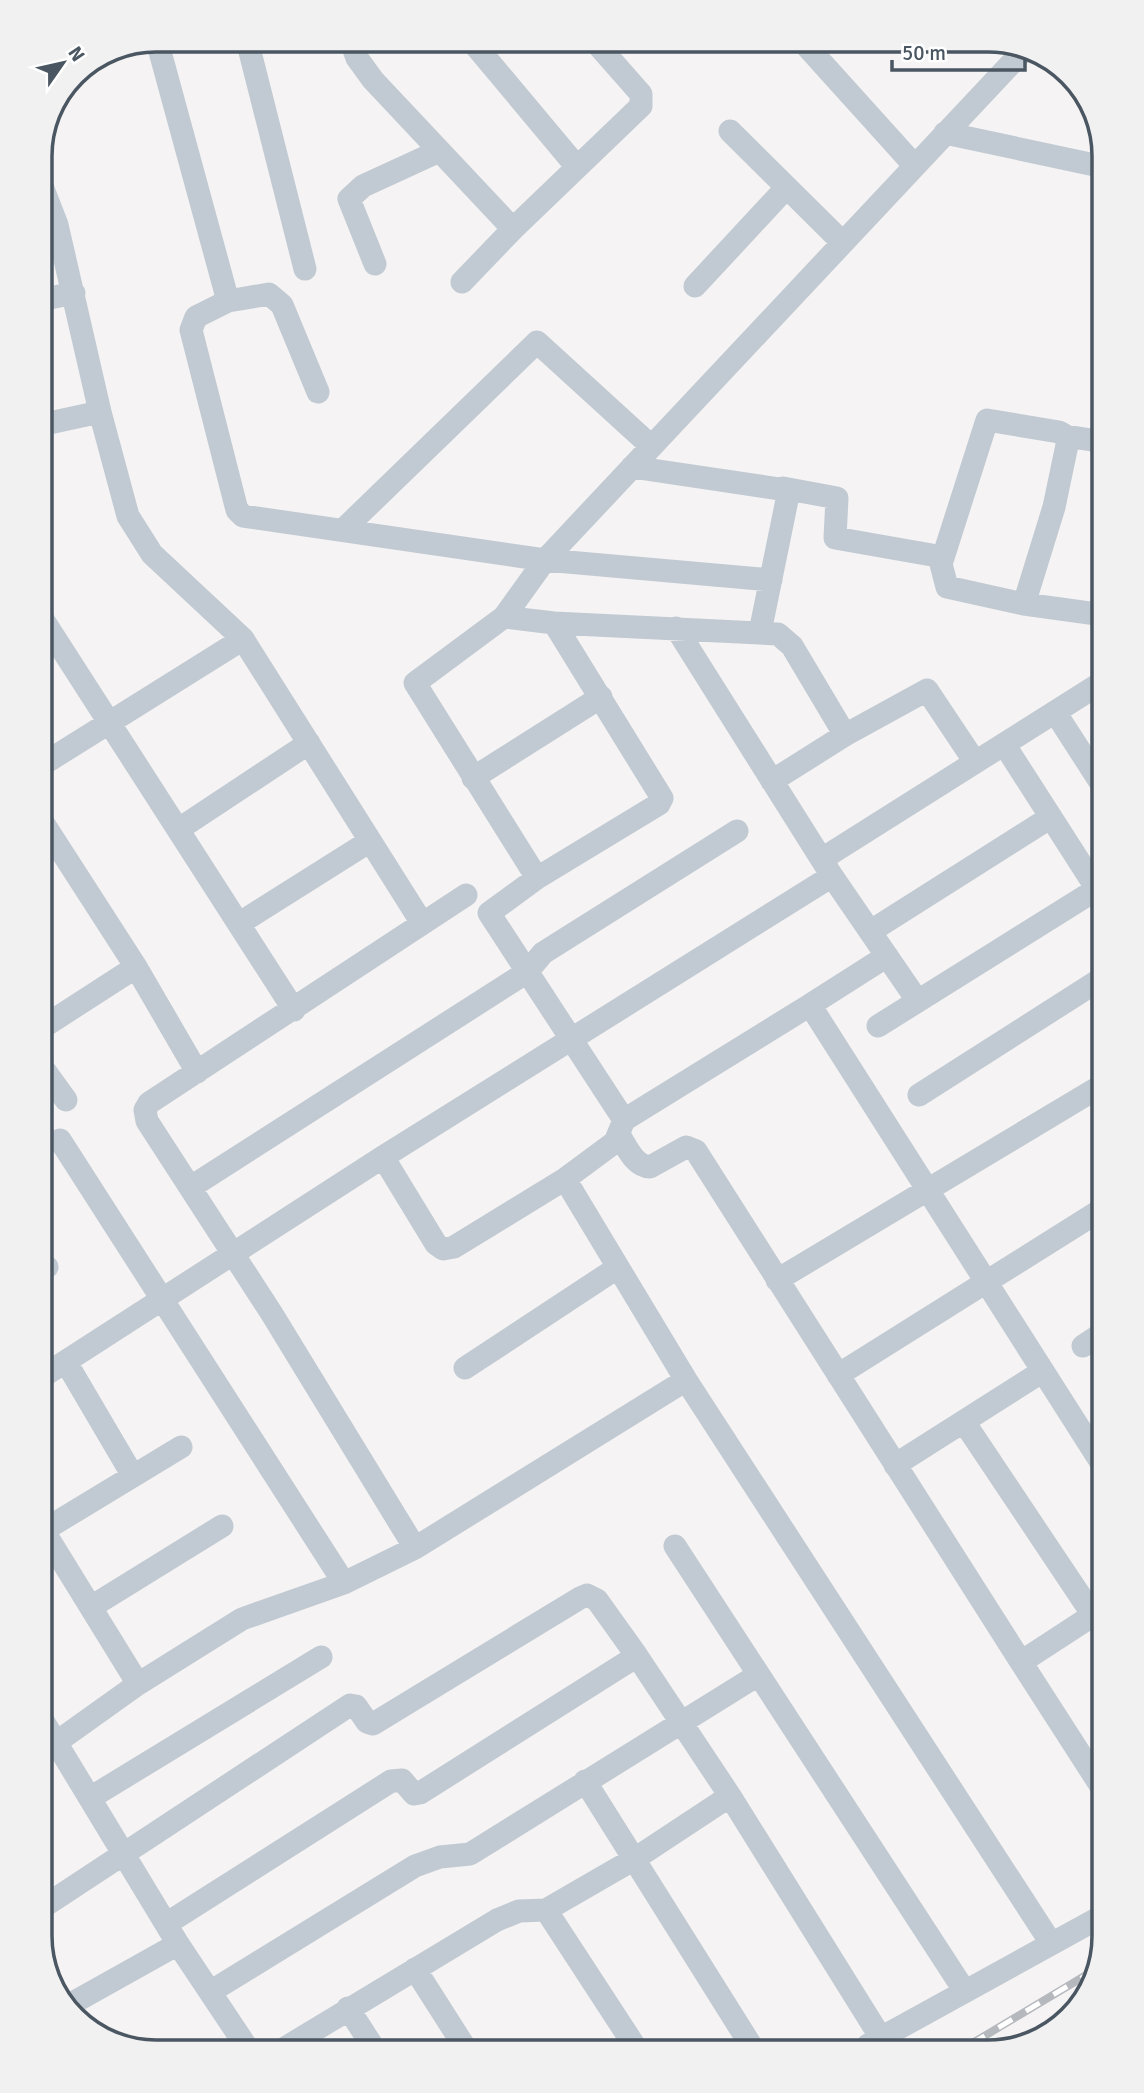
<svg xmlns="http://www.w3.org/2000/svg" width="1144" height="2093" viewBox="0 0 1144 2093" font-family="Signika,sans-serif">
  <style>
    .lines { fill: none; stroke-linecap: round; stroke-linejoin: round }
    .minor { stroke: #c1cad2; stroke-width: 23 }
    .rail-casing { stroke: #b5b8bd; stroke-width: 8 }
    .rail { stroke: #fff; stroke-width: 5; stroke-dasharray: 16; stroke-linecap: butt }
    .rim { fill: none; stroke: #4a5661; stroke-width: 3.5 }
  </style>
  <rect width="100%" height="100%" fill="#f5f3f3"/>
  <g class="lines">
    <path class="minor" d="M803,42L914,165
      M475,45L577,167
      M353,47L357,58L373,80L513,229L641,106V94L597,44
      M159,48L228,301L196,317L191,330L237,510L243,516L545,560L771,580
      M249,48L305,269
      M730,131L842,242
      M945,133L1104,167
      M40,181L57,225L100,412L128,516L152,554L243,639L422,923
      M375,264L349,199L363,186L437,152
      M462,282L513,229
      M695,286L786,188
      M40,300L74,293
      M228,301L269,294L282,305L318,392
      M40,425L100,412
      M1066,436L1104,442
      M632,467L786,490L788,495L760,632
      M783,488L837,498L835,538L943,557
      M343,530L537,342L651,446
      M1024,604L1054,507L1067,445L1066,436L1059,432L987,420L941,564L947,587L1024,604L1104,615
      M40,615L294,1010
      M504,617L415,683L537,878
      M554,623L662,798L659,804L537,878L489,913L624,1120
      M676,628L832,876L917,1000
      M1055,712L1104,788
      M845,735L792,646L778,634L554,623L504,617L545,560L1023,51
      M1004,744L1104,900
      M40,766L243,639
      M473,778L601,697
      M772,781L845,735L927,690L975,762
      M40,818L136,967L197,1072
      M179,829L309,743
      M822,859L1104,681
      M240,923L370,841
      M871,931L1051,817
      M810,1005L887,956
      M878,1026L1097,889
      M40,1029L136,967
      M40,1064L66,1100
      M919,1095L1104,977
      M619,1135C627,1147 634,1166 650,1167L686,1147L696,1151L1021,1662
      M60,1140L344,1583L415,1548L686,1380
      M383,1157L436,1244L443,1249L454,1247L565,1179L686,1380L1051,1943
      M565,1179L615,1142L624,1120L810,1005L1104,1467
      M191,1187L527,972L543,953L737,831
      M40,1272L47,1267
      M777,1280L1104,1084
      M1083,1346L1104,1332
      M66,1362L133,1476
      M465,1368L617,1268
      M838,1375L1104,1208
      M40,1378L383,1157L832,876
      M964,1422L1093,1615
      M895,1465L1043,1371
      M40,1525L138,1684
      M44,1530L181,1447
      M675,1546L964,1990
      M415,1548L272,1314L147,1121L145,1110L149,1103L466,895
      M91,1607L222,1526
      M40,1716L178,1944L250,2052
      M40,1754L138,1684L242,1619L344,1583
      M585,1781L752,2047
      M1104,1791L1021,1662L1104,1608
      M90,1798L321,1657
      M40,1909L350,1705L356,1706L367,1722L373,1724L580,1598L587,1595L597,1600L637,1656
      M166,1924L391,1781L402,1780L414,1794L420,1793L637,1656L730,1796L881,2038
      M415,1969L466,2049
      M210,1992L415,1866L440,1857L470,1854L758,1675
      M69,2005L178,1944
      M348,2008L375,2050
      M868,2045L1104,1915
      M636,2048L546,1910L636,1858L730,1796
      M280,2051L497,1920L519,1911L546,1910"/>
    <g class="rail-casing">
      <path id="rail" d="M971,2044L1093,1971"/>
    </g>
    <use href="#rail" class="rail"/>
  </g>
  <path d="M0 0H1144V2093H0ZM156 52H988A104 104 0 0 1 1092 156V1936A104 104 0 0 1 988 2040H156A104 104 0 0 1 52 1936V156A104 104 0 0 1 156 52Z" fill="#f1f1f2" fill-rule="evenodd"/>
  <path class="rim" d="M156 52H988A104 104 0 0 1 1092 156V1936A104 104 0 0 1 988 2040H156A104 104 0 0 1 52 1936V156A104 104 0 0 1 156 52Z"/>
  <g transform="translate(63 63) rotate(56)" stroke="#ffffff" stroke-width="5" paint-order="stroke">
  <path d="M0-5L12 26L0 18L-12 26Z" fill="#4a5661"/>
  <text y="-10" font-size="19" font-weight="bold" text-anchor="middle" fill="#4a5661">N</text>
  </g>
  <path d="M892 60v10h133v-10" fill="none" stroke="#4a5661" stroke-width="3.5"/>
  <text x="902" y="60" font-size="21" fill="#4a5661" stroke="#ffffff" stroke-width="5" paint-order="stroke">50 m</text>
</svg>
